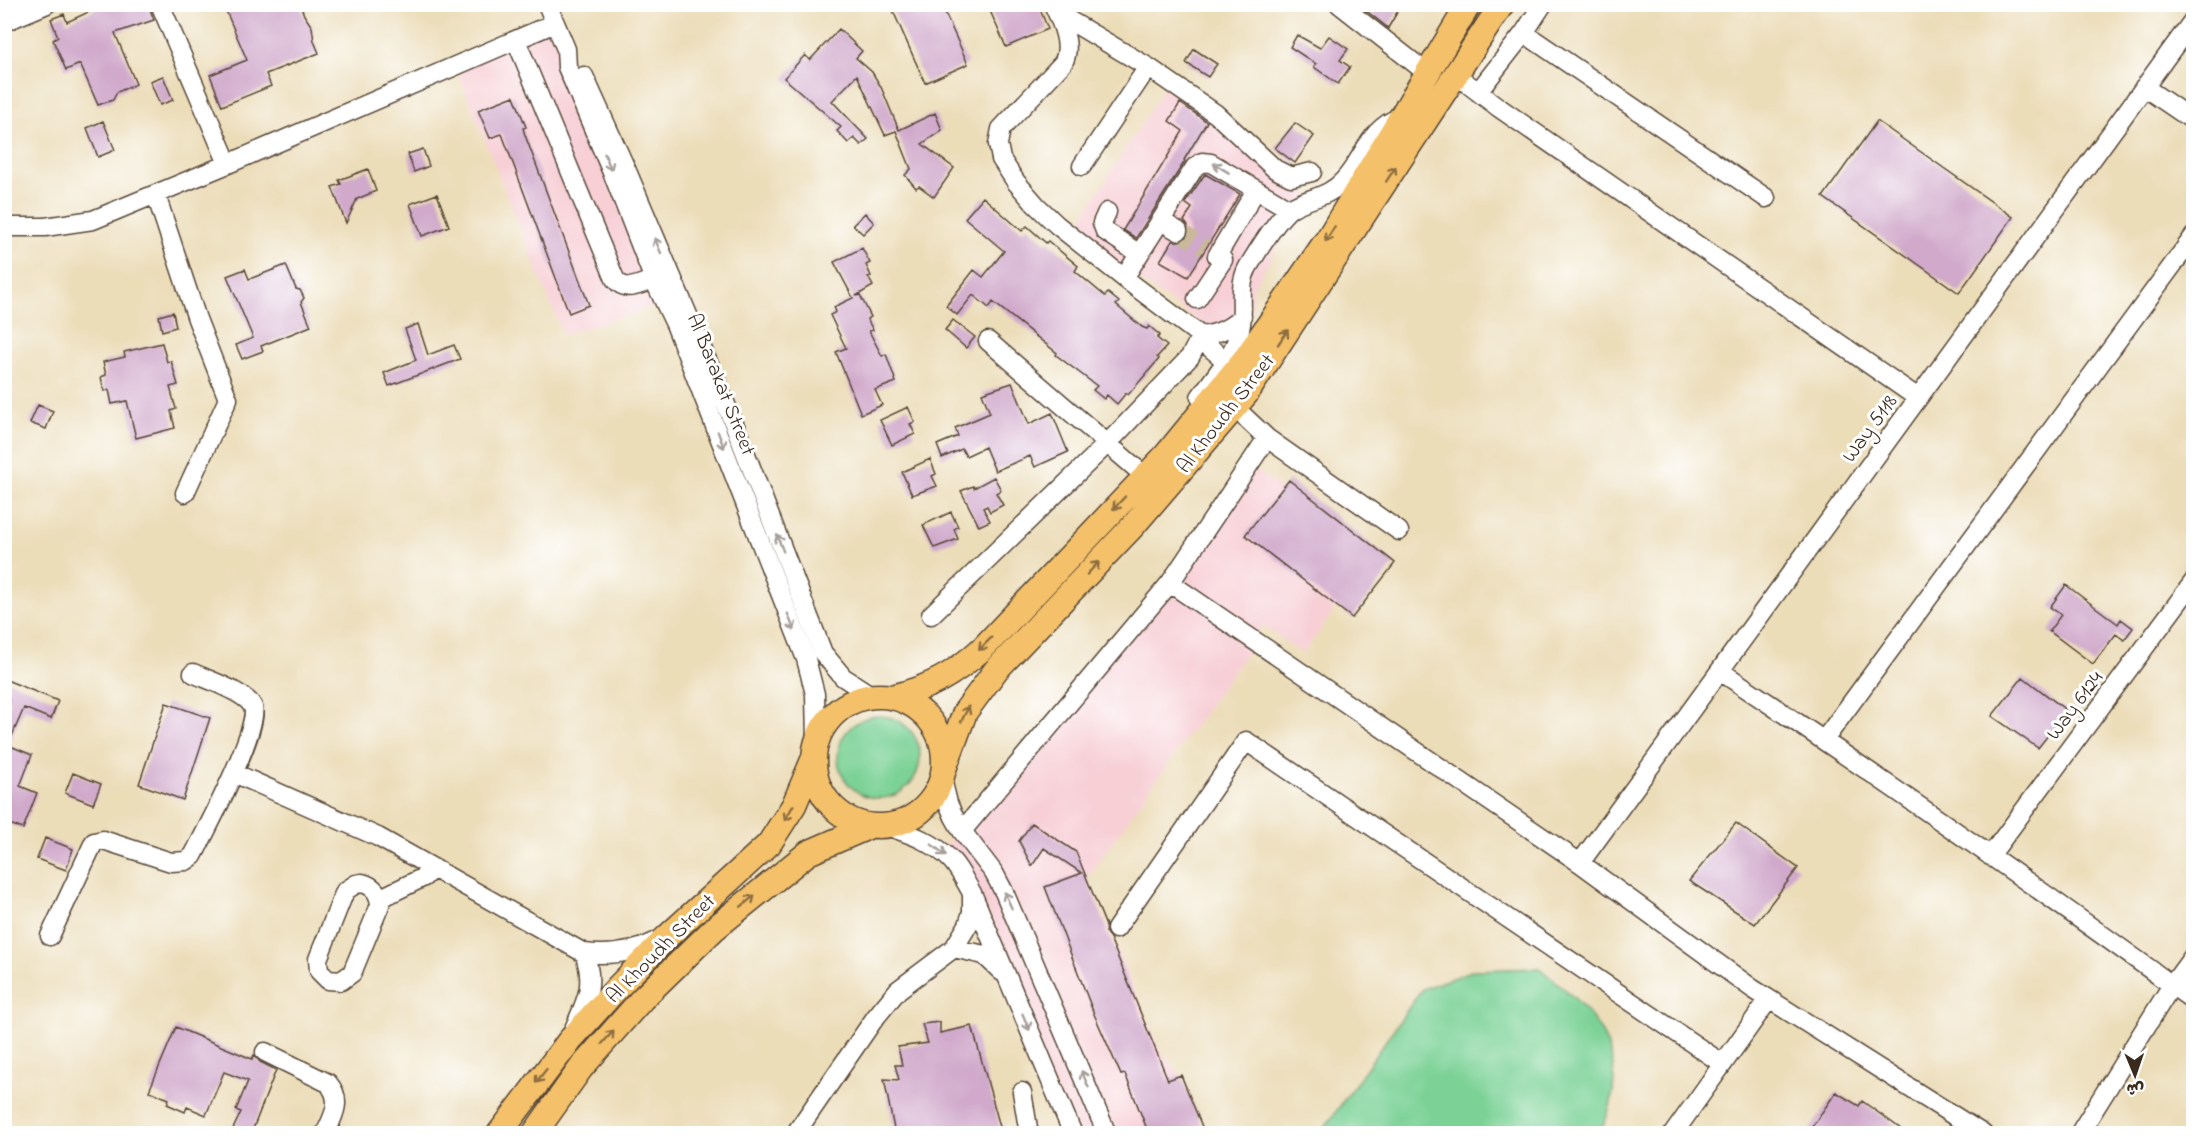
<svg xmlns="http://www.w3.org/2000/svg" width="2198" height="1138" viewBox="0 0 2198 1138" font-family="'Indie Flower','Playpen Sans Arabic',sans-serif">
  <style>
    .built { fill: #f7cfd5 }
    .green { fill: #7bd296; stroke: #5b7e5a; stroke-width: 1.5 }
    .building { fill: #d0a9cb }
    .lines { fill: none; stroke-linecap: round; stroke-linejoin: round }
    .minor-tunnel { stroke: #c9b99a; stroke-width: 18; stroke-dasharray: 18 9; stroke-linecap: butt }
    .minor-casing { stroke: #564535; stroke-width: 21 }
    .major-casing { stroke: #564535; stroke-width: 27 }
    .minor { stroke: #fff; stroke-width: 18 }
    .major { stroke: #f4c16a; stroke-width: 24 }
    .oneway { stroke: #a79f9a }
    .oneway2 { stroke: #8e6e40 }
    .labels { text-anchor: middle; stroke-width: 6; stroke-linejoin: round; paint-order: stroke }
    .street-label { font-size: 21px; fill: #3b2a1e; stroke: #fff }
  </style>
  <rect width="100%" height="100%" fill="#fff"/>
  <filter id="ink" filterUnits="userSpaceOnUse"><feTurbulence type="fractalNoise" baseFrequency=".0167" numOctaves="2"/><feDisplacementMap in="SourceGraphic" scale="12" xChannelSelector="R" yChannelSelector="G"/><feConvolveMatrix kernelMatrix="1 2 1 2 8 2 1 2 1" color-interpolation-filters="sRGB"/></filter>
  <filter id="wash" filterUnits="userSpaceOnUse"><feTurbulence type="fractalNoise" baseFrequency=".008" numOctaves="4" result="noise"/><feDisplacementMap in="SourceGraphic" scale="24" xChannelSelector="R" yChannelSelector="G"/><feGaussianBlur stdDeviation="1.35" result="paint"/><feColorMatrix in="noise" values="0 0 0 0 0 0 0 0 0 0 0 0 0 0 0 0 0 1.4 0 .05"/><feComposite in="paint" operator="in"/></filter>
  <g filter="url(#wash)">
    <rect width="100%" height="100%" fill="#ecddb9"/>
    <path class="built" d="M555,23L673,300L563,335L455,66Z
      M1166,85L1320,204L1294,220L1254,286L1252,308L1241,342L1202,324L1135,276L1075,229Z
      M1249,465L1372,557L1303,654L1263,625L1247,652L1087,878L1159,1049L1181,1075L1205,1133H1073L1006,975L939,849L962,831L1170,583Z"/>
    <path class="green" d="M838 757a41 41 0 1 1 82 0a41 41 0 1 1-82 0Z
      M1539,968C1598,1013 1636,1058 1600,1133H1321L1422,989L1474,970Z"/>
    <g id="blocks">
      <path class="building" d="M106,4H148L154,20L115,33L136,84L117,92L113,100L98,105L80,64L66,70L53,40L58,37L51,19L64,14L67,22Z
        M223,4H300L304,15L312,27L314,41L319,53L266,74L271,86L222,106L210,75L247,60Z
        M890,4H941L968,64L925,83Z
        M987,4H1038L1048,29L1006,47Z
        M1358,4H1402L1388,28Z
        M839,29L862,51L856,58L872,72L881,87L899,130L935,113L942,130L922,144L954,168L934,197L919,186L916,188L905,175L911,169L896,131L885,135L857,75L832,101L868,139L861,145L854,138L848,143L837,131L841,127L784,78L805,55L810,60Z
        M1297,35L1320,48L1329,36L1348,49L1340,60L1350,67L1338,84L1314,67L1316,64L1290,47Z
        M1194,49L1217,64L1208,77L1186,63Z
        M163,76L173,100L160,105L150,81Z
        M514,96L526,127L523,128L525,135L589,305L569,313L502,134L490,138L478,110Z
        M1180,103L1207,122L1184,160L1185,161L1136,238L1123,230L1183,131L1169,121Z
        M103,121L115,150L98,157L87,128Z
        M1877,121L2013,217L1959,293L1823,197Z
        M1295,123L1314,136L1295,163L1275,148Z
        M423,149L429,166L414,172L408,154Z
        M368,169L376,191L357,199L346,223L332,187L341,184L339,180Z
        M1205,174L1240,194L1188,277L1160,261L1172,241H1183L1188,236V226L1184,221L1192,208L1185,203Z
        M437,194L449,226L422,236L410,204Z
        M983,197L1022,231L1027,226L1046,243L1048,241L1078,266L1075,271L1105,296L1108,293L1119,302L1116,305L1142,327L1147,329L1149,326L1160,335L1157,338L1167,346L1157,357L1159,359L1128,395L1126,393L1117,404L1107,395L1104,399L1093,390L1097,386L1056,355L1057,353L993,302L989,308L973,295L957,315L946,306L974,270L983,277L1004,251L965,218Z
        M865,213L874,223L863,234L853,225Z
        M862,248L870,263L866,265L871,276L868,277L873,286L856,296L860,295L871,317L867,319L873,330L869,331L882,356L886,354L896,382L875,390L882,405L861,414L836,352L846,348L830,315L836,312L834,307L853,298L834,262Z
        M286,265L296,289L300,290L304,298L301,302L311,326L261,346L263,351L242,359L236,345L253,338L227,276L245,269L249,279L252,278Z
        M173,312L176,327L162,331L159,316Z
        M953,320L975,337L966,348L945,330Z
        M418,324L428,355L454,345L460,359L389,386L384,373L416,360L405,329Z
        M162,343L167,362L171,361L178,385L170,387L176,409L171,411L175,428L136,438L127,401L112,404L109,390L104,391L101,377L106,375L103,362L125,357L124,352Z
        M1012,383L1029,424L1052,413L1068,452L1035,467L1030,456L995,471L985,447L966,456L962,449L942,458L937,445L958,436L955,428L990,413L982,393Z
        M38,405L53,411L46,429L30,423Z
        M908,407L915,422L910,424L915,434L892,445L880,420Z
        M930,459L936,474L932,476L937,486L912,495L902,472Z
        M994,477L1001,490L996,493L1003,505L990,512L987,506L983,508L990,521L979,526L961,491L973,486L974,488Z
        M1289,480L1395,563L1352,618L1245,535Z
        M951,512L958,527L954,529L958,539L934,548L923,525Z
        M2066,585L2118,624L2121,619L2133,628L2124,640L2116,634L2093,664L2049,631L2061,615L2050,607Z
        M2023,677L2067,711L2038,748L1992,716Z
        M4,679L58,701L51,719L24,708L8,745L32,755L20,786L37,793L23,829L4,822V714L10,701L4,699Z
        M166,703L210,718L183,800L139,784Z
        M73,773L101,784L93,804L65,793Z
        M1032,823L1076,852L1106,926V933L1110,938L1168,1080L1181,1075L1205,1134H1149L1125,1074L1121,1075L1094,1014L1045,887L1082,873L1044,848L1032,866L1019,841Z
        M1736,823L1798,868L1755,924L1689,881Z
        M45,838L73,849L66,870L37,859Z
        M940,1022V1033L972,1026L1002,1134H895L884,1079L899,1080L895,1065H902L898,1047L928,1043L922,1024Z
        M176,1027L252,1059L254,1055L260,1062L276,1070L251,1134H244L233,1129L241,1112L236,1110L248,1081L224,1072L206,1115L187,1107L185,1112L167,1104L169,1099L149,1091Z
        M1836,1092L1859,1106L1862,1101L1908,1134H1807Z"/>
    </g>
  </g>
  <g filter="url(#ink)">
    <use href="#blocks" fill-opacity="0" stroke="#564535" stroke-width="1.5"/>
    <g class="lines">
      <path class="minor-tunnel" d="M1178,231L1205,248"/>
      <g class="minor-casing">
        <path id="minor" d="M160,4L228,164
          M547,4L566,49L567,67L614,177L654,280L675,324L806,659L815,694L816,741
          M1053,4C1061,21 1073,46 1063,63L1001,129L998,144L1001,159L1016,182L1036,205L1057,225L1124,278L1201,336L1208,346L1226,361
          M1339,4L1427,73
          M1057,13L1148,67L1216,114L1275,169L1291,177L1312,172
          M4,22L47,4
          M1524,33L1766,198
          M516,40L615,279C630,298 646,276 663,280L664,282
          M1456,75L1498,107L1918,398
          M584,76L627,171L735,426L823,653L843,677L872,696
          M2144,87L2194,121
          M1478,92L1524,33L1543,4
          M1082,166L1148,67
          M156,195L197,319L228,399L185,493
          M1107,212L1102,223L1105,231L1139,254
          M1161,221L1178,231
          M4,227H45L93,220L228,164L555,23
          M1217,256L1256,190
          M1124,278L1195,167L1202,162L1211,163L1289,209
          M1197,299L1223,260
          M1201,336C1217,334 1231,329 1242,316
          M988,341L1145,476
          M1200,397C1215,376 1234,355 1240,330C1245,309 1237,286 1248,267C1257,252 1278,217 1291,208C1309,197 1328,198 1344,180C1364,158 1370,127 1401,117
          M1235,408L1267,438L1399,531
          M1170,583L1580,863L1753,989L1983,1134
          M931,615L1108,443L1190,357L1201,336
          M1720,671C1880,777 2038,888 2194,1001
          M1824,740L2194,236
          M234,773L378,837L584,953C611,956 635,953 659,940
          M942,779L948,803L954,817L962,831L994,873L1004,892L1107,1134
          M886,826C911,834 934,842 952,861C960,870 966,883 972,893L1073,1134
          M962,831L1170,583L1267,438
          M1990,856L2194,581
          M1580,863L2194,19
          M362,883C374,886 379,893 380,905L352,973L341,981L328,980L319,971L318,959L345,891L356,884Z
          M379,899L424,877L433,868
          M1116,929L1246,741L1723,1064
          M50,936L94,842L103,840L171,862L186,861L193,856C205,833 261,726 253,707C246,692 208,680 193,673
          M954,948L984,955L1002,972
          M573,1031C586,1001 596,985 584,953
          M265,1052L328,1083C343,1100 334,1115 325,1134
          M1022,1092L1029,1134
          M795,1134L875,1018L898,990L954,948L968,925L972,912V895
          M1673,1134L1769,999
          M2079,1134L2172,985L2194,955"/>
      </g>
      <g class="major-casing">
        <path id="major" d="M814 761a65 65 0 1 1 130 0a65 65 0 1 1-130 0Z
          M892,697C932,687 953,675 983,648L1166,455L1247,356L1329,237L1469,4
          M944,769L965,712L996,670L1133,526L1246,394L1502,4
          M499,1134L570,1040L617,988L668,936L769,844L794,805L813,760
          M534,1134L581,1068L642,999L714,929L808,853L870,826"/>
      </g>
      <use href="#minor" class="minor"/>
      <use href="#major" class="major"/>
    </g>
    <defs><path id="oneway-shaft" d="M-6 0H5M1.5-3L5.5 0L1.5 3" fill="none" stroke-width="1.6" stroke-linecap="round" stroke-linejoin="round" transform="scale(1.5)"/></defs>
    <g class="oneway">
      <use href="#oneway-shaft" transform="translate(608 162) rotate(67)"/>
      <use href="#oneway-shaft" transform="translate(1221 168) rotate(-149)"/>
      <use href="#oneway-shaft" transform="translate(658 246) rotate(-113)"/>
      <use href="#oneway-shaft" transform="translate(721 440) rotate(69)"/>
      <use href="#oneway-shaft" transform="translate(780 543) rotate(-111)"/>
      <use href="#oneway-shaft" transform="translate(791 622) rotate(69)"/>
      <use href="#oneway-shaft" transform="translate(939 850) rotate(37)"/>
      <use href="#oneway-shaft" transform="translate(1008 900) rotate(-114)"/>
      <use href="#oneway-shaft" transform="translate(1026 1022) rotate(67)"/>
      <use href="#oneway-shaft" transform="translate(1085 1079) rotate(-113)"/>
    </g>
    <g class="oneway2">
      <use href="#oneway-shaft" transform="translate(1391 174) rotate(-57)"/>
      <use href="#oneway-shaft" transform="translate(1330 234) rotate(122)"/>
      <use href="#oneway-shaft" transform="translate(1283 337) rotate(-56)"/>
      <use href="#oneway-shaft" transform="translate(1119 503) rotate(133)"/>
      <use href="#oneway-shaft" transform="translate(1093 568) rotate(-47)"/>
      <use href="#oneway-shaft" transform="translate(985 644) rotate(135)"/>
      <use href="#oneway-shaft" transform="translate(965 714) rotate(-63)"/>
      <use href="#oneway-shaft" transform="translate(789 813) rotate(120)"/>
      <use href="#oneway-shaft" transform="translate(748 901) rotate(-40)"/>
      <use href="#oneway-shaft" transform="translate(608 1037) rotate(-49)"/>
      <use href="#oneway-shaft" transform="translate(541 1076) rotate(128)"/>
    </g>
  </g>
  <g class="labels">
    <g class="street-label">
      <text transform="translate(722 384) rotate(68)" y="7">Al Barakat Street</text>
      <text transform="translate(1225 413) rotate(-52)" y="7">Al Khoudh Street</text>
      <text transform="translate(1869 428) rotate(-54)" y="7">Way 5118</text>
      <text transform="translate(2074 705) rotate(-53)" y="7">Way 6124</text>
      <text transform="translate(660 948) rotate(-45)" y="7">Al Khoudh Street</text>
    </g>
  </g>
  <rect width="2198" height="1138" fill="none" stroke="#fff" stroke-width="24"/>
  <g transform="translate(2135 1075) rotate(178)" stroke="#ffffff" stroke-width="4.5" paint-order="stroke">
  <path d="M0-4.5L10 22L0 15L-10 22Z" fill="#3b2a1e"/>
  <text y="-9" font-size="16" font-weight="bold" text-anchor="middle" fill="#3b2a1e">ش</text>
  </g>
</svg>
